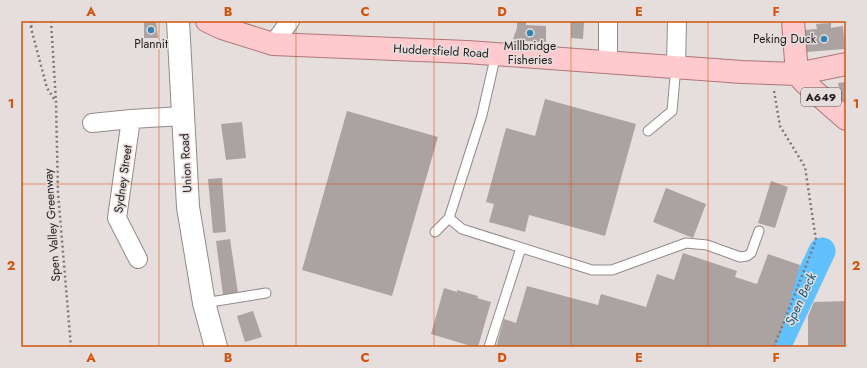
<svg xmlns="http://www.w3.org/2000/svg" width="867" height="368" viewBox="0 0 867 368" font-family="Jost,sans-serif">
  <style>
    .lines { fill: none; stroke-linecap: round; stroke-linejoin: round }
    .river { stroke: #61c1ff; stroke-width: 27 }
    .building { fill: #aba2a2 }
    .service-casing { stroke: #938a8a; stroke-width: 11 }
    .minor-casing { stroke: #938a8a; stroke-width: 20 }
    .tertiary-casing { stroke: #938a8a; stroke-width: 24 }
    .primary-casing { stroke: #af7679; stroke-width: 24 }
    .path { stroke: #7d7777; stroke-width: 2.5; stroke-dasharray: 2 3; stroke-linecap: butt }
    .service { stroke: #fff; stroke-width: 9 }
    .minor { stroke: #fff; stroke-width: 18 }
    .tertiary { stroke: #fff; stroke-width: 22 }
    .primary { stroke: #fecacd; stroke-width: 22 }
    .grid { fill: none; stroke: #d4530e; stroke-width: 1; stroke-opacity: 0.55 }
    .poi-dot { fill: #3384b5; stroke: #e6dddd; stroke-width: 1.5 }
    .labels { text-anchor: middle; stroke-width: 3; stroke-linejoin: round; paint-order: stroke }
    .shield { fill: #e6dddd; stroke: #5b5555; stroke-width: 1 }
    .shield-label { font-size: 11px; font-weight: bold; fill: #1f1b1b }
    .poi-label { font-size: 12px; fill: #1f1b1b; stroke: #e6dddd }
    .street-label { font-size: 12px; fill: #1f1b1b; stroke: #e6dddd }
    .water-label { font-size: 13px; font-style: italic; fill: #105a82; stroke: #e6dddd }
    .neatline { fill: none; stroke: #d4530e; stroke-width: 1.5 }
    .grid-label { font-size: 13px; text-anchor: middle; font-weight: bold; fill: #d4530e }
  </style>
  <rect width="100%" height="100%" fill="#e6dddd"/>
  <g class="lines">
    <path class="river" d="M777,347L822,251"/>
  </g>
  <path class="building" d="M144,21H156L158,38H144Z
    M517,21H526V25L546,26V42L525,41L513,39L517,28Z
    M571,22H584L583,39L571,38Z
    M831,23V28L843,26L845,49L806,52L804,30L817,29L816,24Z
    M846,82V114H844L838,83Z
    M545,99L636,124L605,236L529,215L525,232L489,222L494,204L486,202L506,128L535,136Z
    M347,111L438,137L392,296L302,270Z
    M242,122L246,158L226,160L221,124Z
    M222,178L226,232L213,233L208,179Z
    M771,181L788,187L775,228L758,223Z
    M666,188L706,204L693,238L653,222Z
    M230,239L238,293L223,295L216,241Z
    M683,253L737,271L735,277L757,284L768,254L800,265L781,333L774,347H496L504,319L516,323L527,286L598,305L601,294L646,307L657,274L674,280Z
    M444,288L457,292V290L478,296L477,298L491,302L478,347H474L431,334Z
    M846,301V347H808V316L814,302Z
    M253,311L262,337L245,342L237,316Z"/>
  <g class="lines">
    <g class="service-casing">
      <path id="service" d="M648,131L672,111L676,66
        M449,218L462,229L592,270H612L686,243L707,245L740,257L747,256L751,253L759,231
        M435,232L449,218L482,115L496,54
        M204,303L266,293
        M489,347L521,248"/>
    </g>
    <g class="minor-casing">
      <path id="minor" d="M273,44L290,21
        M608,61V21
        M676,66L677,21
        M92,123L131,119
        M138,259L117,218L131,119L183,116"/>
    </g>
    <g class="tertiary-casing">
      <path id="tertiary" d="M178,21L188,207L204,303L216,347"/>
    </g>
    <g class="primary-casing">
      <path id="primary" d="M207,21L222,28L273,44L467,52L742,72L797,74L846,64
        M793,21L797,74
        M797,74L805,83L846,119"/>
    </g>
    <path class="path" d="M31,21V28L47,88L56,102
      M51,21L56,102L58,193L71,347
      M31,27L34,21
      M774,91L780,126L805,167L816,240L774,347"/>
    <use href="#service" class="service"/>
    <use href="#minor" class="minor"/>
    <use href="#tertiary" class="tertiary"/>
    <use href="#primary" class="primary"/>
  </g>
  <path class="grid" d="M159,21V347M296,21V347M434,21V347M571,21V347M708,21V347M21,184H846"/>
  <g class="poi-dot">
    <circle cx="151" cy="30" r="4"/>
    <circle cx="530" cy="33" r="4"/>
    <circle cx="824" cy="39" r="4"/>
  </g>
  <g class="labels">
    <rect class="shield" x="801" y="88" width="40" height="18" rx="3"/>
    <g class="shield-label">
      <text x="821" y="101">A649</text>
    </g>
    <g class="poi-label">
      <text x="816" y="43" text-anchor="end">Peking Duck</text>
      <text x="151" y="48">Plannit</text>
      <text x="530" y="50">Millbridge<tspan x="530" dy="14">Fisheries</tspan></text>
    </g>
    <g class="street-label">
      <text transform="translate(441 51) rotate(3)" y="4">Huddersfield Road</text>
      <text transform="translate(186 163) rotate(-93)" y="4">Union Road</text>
      <text transform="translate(123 179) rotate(-82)" y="4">Sydney Street</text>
      <text transform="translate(52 225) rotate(-94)" y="4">Spen Valley Greenway</text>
    </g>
    <g class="water-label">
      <text transform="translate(800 299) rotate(-65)" y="5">Spen Beck</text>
    </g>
  </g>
  <rect width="867" height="368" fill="none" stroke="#e6dddd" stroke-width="44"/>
  <rect x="22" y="22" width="823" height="324" class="neatline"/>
  <g class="grid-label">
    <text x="91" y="16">A</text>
    <text x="228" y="16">B</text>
    <text x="365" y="16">C</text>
    <text x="502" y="16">D</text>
    <text x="639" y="16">E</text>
    <text x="776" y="16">F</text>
    <text x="11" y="108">1</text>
    <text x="856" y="108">1</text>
    <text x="11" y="270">2</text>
    <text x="856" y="270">2</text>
    <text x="91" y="362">A</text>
    <text x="228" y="362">B</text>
    <text x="365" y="362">C</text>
    <text x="502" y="362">D</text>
    <text x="639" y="362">E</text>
    <text x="776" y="362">F</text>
  </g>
</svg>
